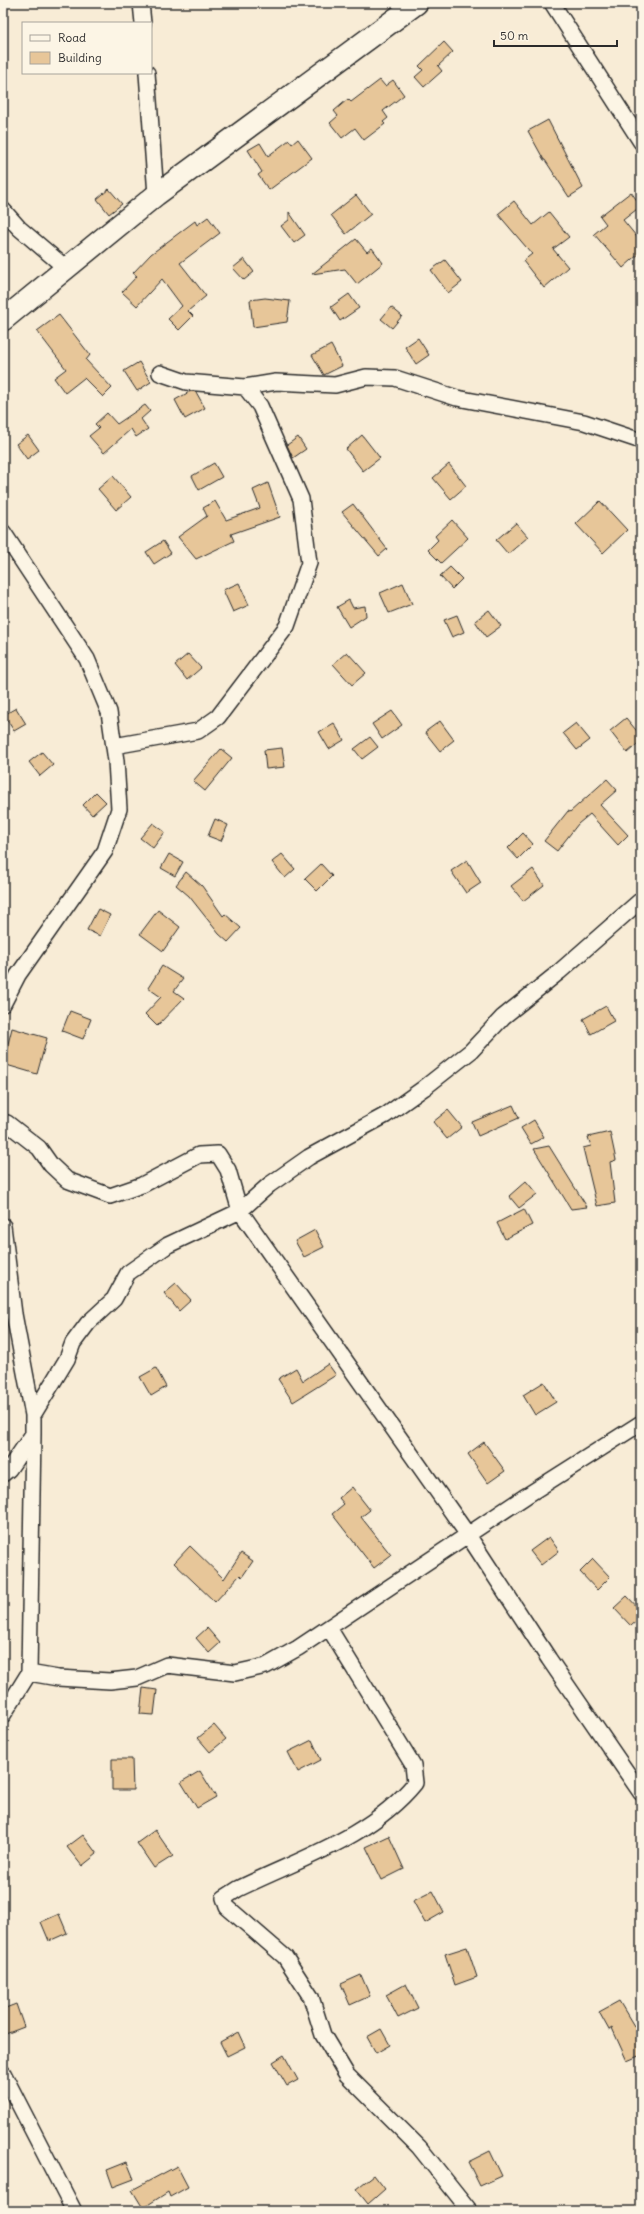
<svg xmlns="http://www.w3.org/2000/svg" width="644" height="2214" viewBox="0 0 644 2214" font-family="Delius,sans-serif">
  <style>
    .building { fill: #e7c699; stroke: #2b2b2b }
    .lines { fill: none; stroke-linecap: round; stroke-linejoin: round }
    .street-casing { stroke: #2b2b2b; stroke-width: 18 }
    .secondary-casing { stroke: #2b2b2b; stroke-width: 24 }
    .street { stroke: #fcf5e5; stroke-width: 15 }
    .secondary { stroke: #fcf5e5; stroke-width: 21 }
  </style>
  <rect width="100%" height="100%" fill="#f8ecd6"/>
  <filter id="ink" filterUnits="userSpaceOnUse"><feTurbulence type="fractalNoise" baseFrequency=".025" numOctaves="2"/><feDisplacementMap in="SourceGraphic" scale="8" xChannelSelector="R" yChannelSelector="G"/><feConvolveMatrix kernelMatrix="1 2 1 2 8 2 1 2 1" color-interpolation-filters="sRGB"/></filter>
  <g filter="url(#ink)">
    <path class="building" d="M444,42L453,52L438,66L442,71L424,87L415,77L423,70L419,66Z
      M380,80L385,86L393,80L404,95L383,111L388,118L383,122L385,124L364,140L355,128L342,138L330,123L338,116L334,111L348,99L351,102Z
      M548,120L583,188L569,197L545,160H544L528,131Z
      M298,139L312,158L269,190L258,175L262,172L248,150L260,143L268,156L289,140L292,144Z
      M109,189L122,204L109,214L97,199Z
      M631,192L641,206L623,220L641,242V252L623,268L594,234L606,224L600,216Z
      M356,195L371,214L346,234L331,215Z
      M514,201L533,225L549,212L569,237L553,249L568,267L544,288L523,261L532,254L498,214Z
      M289,212L305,235L294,243L281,226L289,220Z
      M208,217L220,233L180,263L206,296L188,311L193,316L179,330L168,319L182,306L162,279L137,306L122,292L137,276L133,273L151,254L195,221L197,225Z
      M356,239L367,252L372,248L383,263L357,284L345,269L312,274Z
      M244,259L254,272L244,280L233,268Z
      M445,260L462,282L448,293L431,270Z
      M349,294L359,308L340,321L331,307Z
      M265,298L290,301L287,322L253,327L250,300Z
      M391,307L402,316L392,328L381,319Z
      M59,315L90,355L86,360L112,388L103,397L84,378L65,393L54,378L66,369L37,331Z
      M418,338L429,355L416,364L405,347Z
      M331,345L342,366L324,375L312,355Z
      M139,362L151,382L137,391L124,371Z
      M191,391L196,392L205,408L185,419L175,400Z
      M145,405L150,411L141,419L148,429L136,437L131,429L104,453L89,436L99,428L95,424L107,413L117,424Z
      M28,435L39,450L27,459L16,444Z
      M362,435L380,458L363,471L346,449Z
      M298,437L306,449L293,458L287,445Z
      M214,463L222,477L199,490L192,476Z
      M449,464L466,486L451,499L433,478Z
      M113,476L131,497L116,510L98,489Z
      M268,483L280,517L231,534L234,541L196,559L178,537L207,516L203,508L215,501L226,520L260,508L253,490Z
      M600,501L627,530L603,553L576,524Z
      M353,504L387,549L379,556L342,512Z
      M452,520L468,538L441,563L428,550L438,540L435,536Z
      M516,523L528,537L508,554L496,540Z
      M163,541L171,553L154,564L146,552Z
      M450,567L462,579L452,589L440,576Z
      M239,583L249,605L233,612L223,590Z
      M403,583L412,604L389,613L380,593Z
      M349,600L353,608L365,606L366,616L349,627L337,607Z
      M489,610L501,626L486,637L475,621Z
      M457,615L464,632L452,637L444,620Z
      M347,652L366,673L352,685L333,664Z
      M188,654L201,668L187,680L175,665Z
      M16,708L26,724L14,731L4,715Z
      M392,711L402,725L382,739L372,724Z
      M626,718L641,736V741L627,753L610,731Z
      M440,721L454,740L440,751L425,732Z
      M334,723L344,740L329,749L319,732Z
      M576,723L590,740L577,750L563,733Z
      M370,737L378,747L362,759L354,749Z
      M282,748L285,767L266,769L264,750Z
      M221,749L232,758L205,791L193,781Z
      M42,752L53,765L40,776L29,762Z
      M607,779L617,790L600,805L628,835L618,845L590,814L578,824L557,851L544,841L568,811L570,812Z
      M96,792L106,802L92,815L83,805Z
      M215,819L228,825L221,841L208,836Z
      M153,823L165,832L153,848L140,838Z
      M523,833L533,844L518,859L508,848Z
      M169,854L183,862L175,876L161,868Z
      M282,854L295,869L285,878L272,862Z
      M467,860L481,883L466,893L451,871Z
      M321,864L332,876L317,891L305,879Z
      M533,869L544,885L523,901L511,886Z
      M186,872L202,886L223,916L225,914L241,928L228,942L219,934L189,896L176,885Z
      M98,909L110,915L100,936L87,930Z
      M158,910L180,927L163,951L140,934Z
      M162,966L183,979L174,991L184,998L157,1026L145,1014L161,997L148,988Z
      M606,1006L614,1021L591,1034L583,1019Z
      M70,1011L91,1019L83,1039L62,1031Z
      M12,1028L47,1038L37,1074L3,1064Z
      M513,1105L519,1118L478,1136L472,1122Z
      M448,1110L462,1127L447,1139L433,1122Z
      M534,1120L544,1137L531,1144L521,1128Z
      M610,1132L616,1160L610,1162L615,1203L597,1206L583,1148L591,1146L588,1137Z
      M549,1146L587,1207L571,1209L534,1149Z
      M526,1181L537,1194L519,1208L509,1196Z
      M524,1209L532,1225L505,1239L497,1223Z
      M315,1230L324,1247L304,1257L295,1241Z
      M176,1283L191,1300L179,1311L164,1293Z
      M328,1364L336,1375L293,1402L278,1379L296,1368L303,1381Z
      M156,1368L166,1387L151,1396L140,1377Z
      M544,1382L556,1402L535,1415L523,1395Z
      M484,1442L505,1471L488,1483L468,1454Z
      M352,1487L370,1510L361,1517L391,1555L374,1568L332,1514L344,1504L339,1498Z
      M549,1537L559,1551L541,1565L530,1551Z
      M190,1546L224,1579L241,1553L253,1561L242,1577L240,1575L215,1602L174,1563Z
      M593,1559L610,1577L597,1590L580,1572Z
      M627,1596L641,1611V1617L631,1626L614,1608Z
      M207,1628L220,1643L209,1653L196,1638Z
      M143,1688L157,1690L154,1715L140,1714Z
      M214,1725L226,1739L210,1752L198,1738Z
      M312,1740L321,1760L298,1772L288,1752Z
      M112,1759H132L133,1790H112Z
      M200,1771L216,1797L197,1808L181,1782Z
      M155,1830L173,1856L154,1868L137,1843Z
      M83,1835L97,1854L82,1866L67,1847Z
      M389,1836L404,1869L382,1880L366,1847Z
      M433,1891L444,1912L425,1923L413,1901Z
      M59,1914L67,1933L49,1941L41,1922Z
      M467,1947L477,1977L455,1985L445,1954Z
      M361,1975L370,1996L350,2005L341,1984Z
      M406,1984L418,2008L398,2018L386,1995Z
      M619,2001L634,2026L637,2025L641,2034V2055L627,2061L612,2028L609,2030L599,2012Z
      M16,2004L24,2027L3,2035V2009Z
      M381,2029L390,2045L376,2053L367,2037Z
      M238,2032L245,2047L227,2056L220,2042Z
      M284,2055L298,2080L287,2086L273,2062Z
      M490,2151L502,2176L480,2186L468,2162Z
      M127,2162L134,2179L113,2187L107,2170Z
      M177,2166L188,2187L170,2197L168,2192L143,2208L132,2190Z
      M374,2175L385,2189L368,2204L356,2189Z"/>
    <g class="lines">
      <g class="street-casing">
        <path id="street" d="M141,3L143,23
          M552,3L641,142
          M147,73L156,195
          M3,210L19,228L67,269
          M245,387L276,382L335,385L366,377L395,378L457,398L584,422L641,441
          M3,532L87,659L109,712L116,761L119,809L105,851L18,975L3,1004
          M114,746L198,731L218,717L287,626L309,563L301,499L260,406L245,387L186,382L160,373
          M3,1122L7,1123L39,1148L51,1165L67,1180L110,1196L142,1185L199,1155L218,1154L228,1170L240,1211L468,1535L549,1659L641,1793
          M3,1226L14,1314L33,1415V1434L29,1673L3,1715
          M33,1415L67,1359L73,1343L88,1323L114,1299L128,1273L168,1245L240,1211L269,1185L309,1157L386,1115L424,1088L471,1051L503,1017L559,972L641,900
          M3,1474L9,1469L33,1434
          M329,1628L413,1765L415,1783C371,1837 299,1859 238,1889L224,1898L227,1907L285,1957L311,1997L323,2035L347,2075L419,2147L470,2211
          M29,1673L58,1678L110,1681L137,1678L167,1665L235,1673L266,1666L298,1648L526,1496L641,1423
          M3,2073L74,2211"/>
      </g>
      <g class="secondary-casing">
        <path id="secondary" d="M3,320L156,195L417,3"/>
      </g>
      <use href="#street" class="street"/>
      <use href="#secondary" class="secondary"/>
    </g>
  </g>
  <rect width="644" height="2214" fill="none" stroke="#fcf5e5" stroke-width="16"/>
  <rect x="8" y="8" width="628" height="2198" fill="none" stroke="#2b2b2b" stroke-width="1.5" filter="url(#ink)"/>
  <rect x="22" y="22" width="130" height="52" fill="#fcf5e5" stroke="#a8a49b"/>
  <rect x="30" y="35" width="20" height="6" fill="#fcf5e5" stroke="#a8a49b"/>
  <text x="58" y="42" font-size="12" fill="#2b2b2b">Road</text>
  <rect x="30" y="52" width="20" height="12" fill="#e7c699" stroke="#a8a49b"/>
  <text x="58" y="62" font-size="12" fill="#2b2b2b">Building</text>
  <path d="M494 40v6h123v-6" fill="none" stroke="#2b2b2b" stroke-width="2"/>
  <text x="500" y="40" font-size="12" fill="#2b2b2b" stroke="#fcf5e5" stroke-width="3" paint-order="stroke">50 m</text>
</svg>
